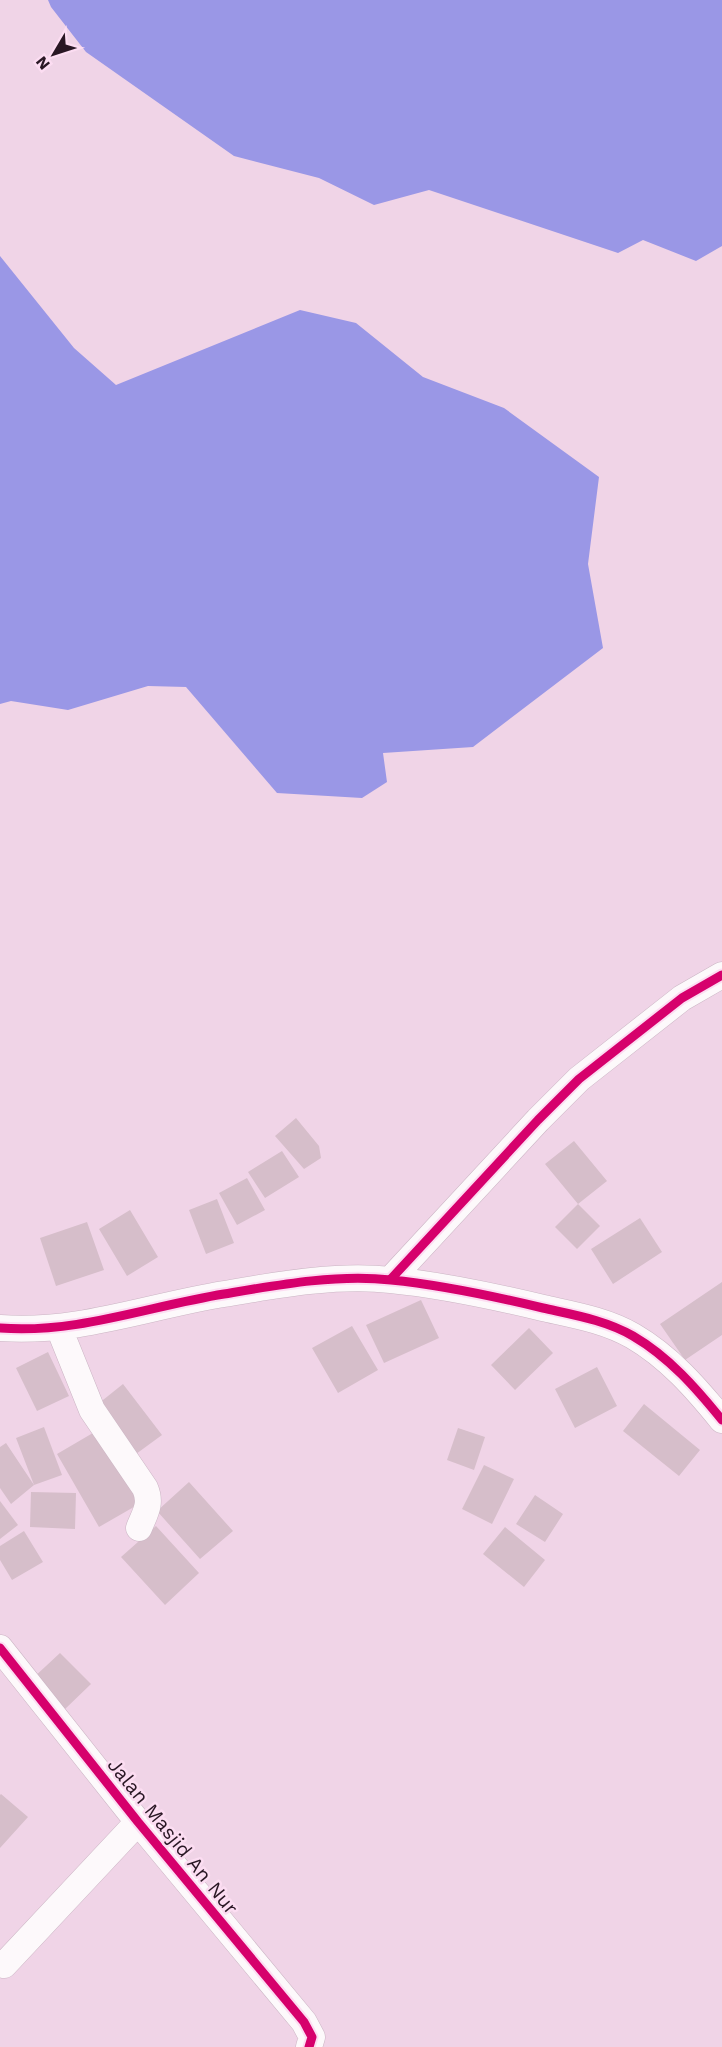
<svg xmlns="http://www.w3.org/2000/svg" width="722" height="2047" viewBox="0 0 722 2047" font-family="'Work Sans',sans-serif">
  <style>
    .water { fill: #9a97e6 }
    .building { fill: #d6beca }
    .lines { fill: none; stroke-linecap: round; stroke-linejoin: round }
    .street-casing { stroke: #cbb5c4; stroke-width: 27 }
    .street { stroke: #fdf9fb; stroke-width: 26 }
    .cycleway-casing { stroke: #fcddf2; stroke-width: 13 }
    .cycleway { stroke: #d6006c; stroke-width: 9 }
    .labels { text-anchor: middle; stroke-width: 5; stroke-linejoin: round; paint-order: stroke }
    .street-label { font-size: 20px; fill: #291724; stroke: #fcddf2 }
  </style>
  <rect width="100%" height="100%" fill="#f0d4e7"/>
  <path class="water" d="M48,0H722V246L696,261L643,240L618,253L429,190L374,205L319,178L234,156L86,52L51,7Z
    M0,256L74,348L116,385L300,310L356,323L423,377L504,408L599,477L588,564L603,648L473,747L383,753L387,782L362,798L277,793L186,687L148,686L68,710L11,701L0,704Z"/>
  <path class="building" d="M296,1118L319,1146L321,1158L304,1169L275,1136Z
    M574,1141L607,1181L578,1204L545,1164Z
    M282,1151L299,1177L265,1198L248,1172Z
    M247,1178L265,1210L237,1225L219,1193Z
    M217,1199L234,1243L206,1254L189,1210Z
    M578,1204L600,1226L577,1249L555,1227Z
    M130,1210L158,1257L127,1276L99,1229Z
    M640,1218L662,1252L613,1284L591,1249Z
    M87,1222L104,1270L56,1286L40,1238Z
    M722,1282V1335L685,1360L660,1324Z
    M421,1300L439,1338L384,1363L366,1325Z
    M352,1326L378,1370L338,1393L312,1348Z
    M529,1328L553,1353L515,1390L491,1365Z
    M48,1352L69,1396L37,1411L16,1368Z
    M597,1367L617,1406L575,1428L555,1389Z
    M123,1384L162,1435L136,1454L98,1404Z
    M644,1404L700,1450L679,1476L623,1431Z
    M44,1427L62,1475L34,1485L11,1504L0,1488V1447L6,1443L34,1485L16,1438Z
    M458,1428L485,1437L474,1470L447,1460Z
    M98,1430L139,1504L99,1527L57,1454Z
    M484,1465L514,1479L492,1524L462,1509Z
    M189,1482L233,1531L200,1559L157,1511Z
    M31,1492L76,1493L75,1529L30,1527Z
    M535,1495L563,1514L545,1542L516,1524Z
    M0,1501L18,1525L0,1539Z
    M156,1526L199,1573L165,1605L121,1557Z
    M505,1527L545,1560L524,1587L483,1554Z
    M24,1531L43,1562L12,1580L0,1560V1546Z
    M60,1653L91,1684L63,1711L32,1679Z
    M1,1794L28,1817L0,1848V1795Z"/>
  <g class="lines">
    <g class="street-casing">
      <path id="street" d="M390,1280L538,1120L579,1079L682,998L722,975
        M0,1328C77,1334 149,1306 224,1294C277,1285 336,1274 391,1280C442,1285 493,1296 543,1308C574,1315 605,1320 633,1336C669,1357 696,1388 722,1420
        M59,1328L92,1410L145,1488C152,1504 145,1513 139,1528
        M0,1648L138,1822L304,2022L312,2037L309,2047
        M4,1965L138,1822"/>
    </g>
    <use href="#street" class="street"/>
    <g class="cycleway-casing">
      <path id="cycleway" d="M390,1280L538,1120L579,1079L682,998L722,975
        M0,1328C77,1334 149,1306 224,1294C277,1285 336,1274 391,1280C442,1285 493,1296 543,1308C574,1315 605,1320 633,1336C669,1357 696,1388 722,1420
        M0,1648L138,1822L304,2022L312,2037L309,2047"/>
    </g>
    <use href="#cycleway" class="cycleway"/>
  </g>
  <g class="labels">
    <g class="street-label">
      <text transform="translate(173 1836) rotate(51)" y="7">Jalan Masjid An Nur</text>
    </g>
  </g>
  <g transform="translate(54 54) rotate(231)" stroke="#fcddf2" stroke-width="4.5" paint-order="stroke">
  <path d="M0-4.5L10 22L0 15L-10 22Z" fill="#291724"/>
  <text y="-9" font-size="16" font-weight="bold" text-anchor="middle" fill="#291724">N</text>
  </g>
</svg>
